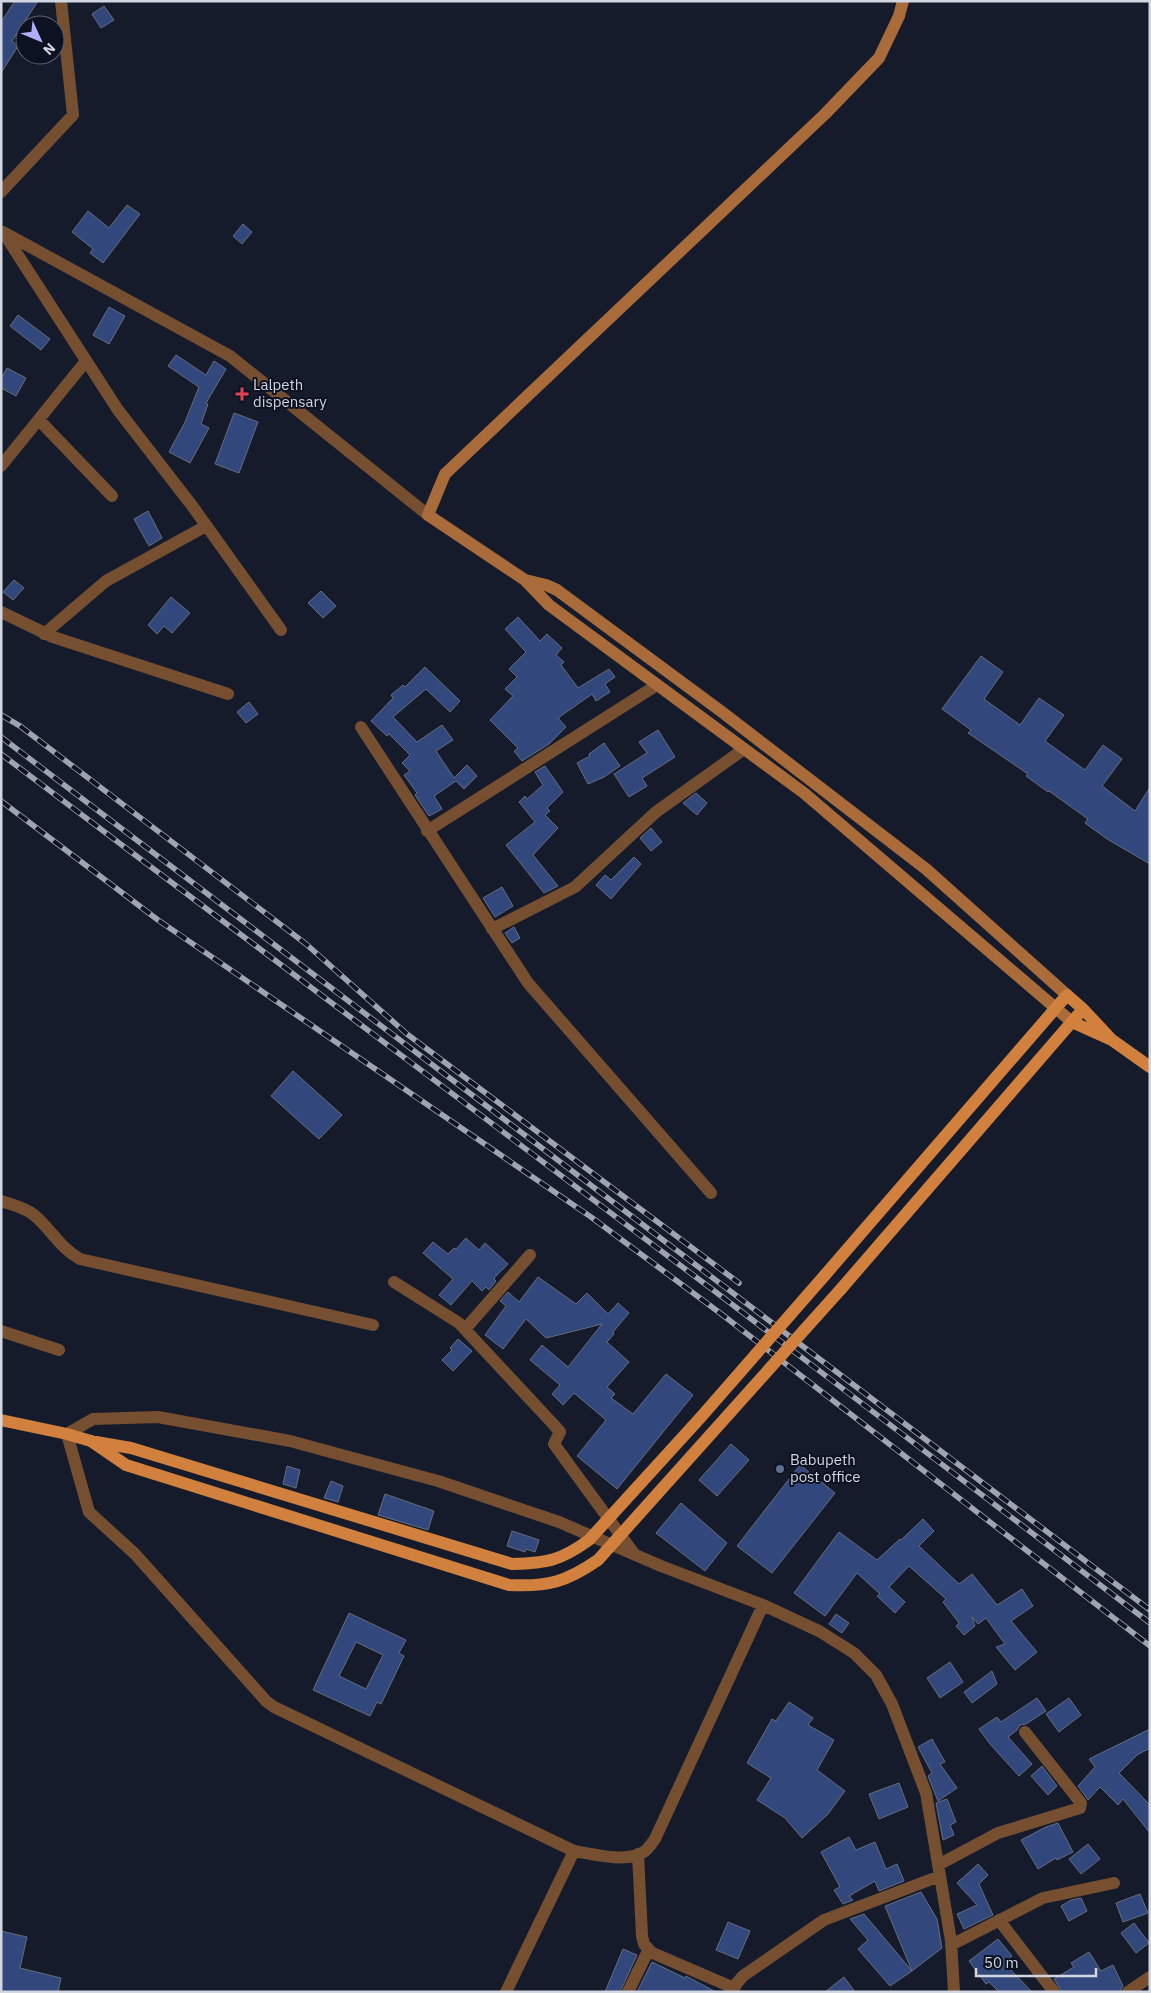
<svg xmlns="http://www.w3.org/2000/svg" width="1151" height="1993" viewBox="0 0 1151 1993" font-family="'IBM Plex Sans',sans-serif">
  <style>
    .building { fill: #32477b; stroke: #646d80; fill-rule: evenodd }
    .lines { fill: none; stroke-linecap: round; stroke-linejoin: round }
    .street { stroke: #764f31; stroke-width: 12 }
    .secondary { stroke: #a96b39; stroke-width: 12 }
    .primary { stroke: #d1813d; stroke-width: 12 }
    .rail-casing { stroke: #9fa4b0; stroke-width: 5.5 }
    .rail { stroke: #0c1221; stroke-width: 4; stroke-dasharray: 11; stroke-linecap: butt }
    .primary-bridge { stroke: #d1813d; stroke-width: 12 }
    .health-dot { fill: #e0444e; stroke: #0c1221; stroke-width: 2 }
    .service-dot { fill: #5c6f8a; stroke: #0c1221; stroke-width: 2 }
    .labels { text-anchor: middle; stroke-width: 4; stroke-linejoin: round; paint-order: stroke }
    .poi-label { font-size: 15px; fill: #d1d6e0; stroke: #0c1221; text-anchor: start }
  </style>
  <rect width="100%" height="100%" fill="#151b2b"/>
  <path class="building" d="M15,1H38L12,41L18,46L1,73V22Z
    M104,6L114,20L101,28L92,14Z
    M127,205L140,214L103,263L90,253L93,249L72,232L88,211L109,228Z
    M243,224L252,232L242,244L233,236Z
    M109,307L125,316L109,344L93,335Z
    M18,315L50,339L41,350L10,326Z
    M176,355L206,375L214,361L226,369L206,403L208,404L201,424L209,428L190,463L169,452L185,422L199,387L168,366Z
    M7,368L26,378L16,396L1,388V379Z
    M234,413L258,422L239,473L215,464Z
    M148,511L162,538L149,546L134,519Z
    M14,580L24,588L13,600L3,592Z
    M321,591L336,606L323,618L308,603Z
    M171,597L190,613L172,633L164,626L157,634L148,625Z
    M518,617L540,641L547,634L562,648L556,655L564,662L561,665L578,688L609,669L615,677L605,684L610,692L596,701L592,694L558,718L566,727L549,744L522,761L514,751L518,748L490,720L513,696L505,689L517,677L509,669L526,652L505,629Z
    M981,656L1003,672L984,699L1020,725L1039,698L1064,715L1045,741L1085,770L1103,745L1122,759L1102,786L1135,811L1150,787V864L1107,839L1085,823L1088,819L1049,791L1048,792L1026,776L1028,774L968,733L971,730L942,709Z
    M425,667L460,701L450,712L426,689L393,717L417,742L442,725L453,740L436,751L454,778L467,765L477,776L464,789L456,781L434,796L442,809L429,816L415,795L417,793L404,775L410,771L402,763L410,755L389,734L387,736L371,721L393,698L391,695L403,685L405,687Z
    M249,702L258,714L246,723L237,712Z
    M658,730L675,757L642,778L647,786L629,797L614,774L647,753L639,742Z
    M604,743L620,766L604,777L588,784L577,763L590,756L589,754Z
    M545,766L563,792L547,808L550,811L545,815L558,828L533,855L558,886L544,893L506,845L535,822L519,802L525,796L527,799L543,785L535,772Z
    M696,793L707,803L697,815L683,803Z
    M651,828L662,842L651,851L640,838Z
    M634,857L641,864L611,899L596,885L605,875L611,880Z
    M502,887L513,906L495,917L483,898Z
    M514,927L520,938L512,943L505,933Z
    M293,1071L342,1115L319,1139L271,1096Z
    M466,1238L479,1250L485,1243L508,1264L495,1277L494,1279L496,1281L489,1290L486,1287L482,1291L472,1281L451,1305L439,1295L453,1279L423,1253L433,1242L448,1254L454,1248L456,1249Z
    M538,1277L576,1304L587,1293L608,1314L618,1303L629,1313L613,1332L614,1334L607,1342L629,1362L607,1387L615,1394L611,1398L633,1414L666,1374L693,1395L617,1489L577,1456L606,1420L574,1393L563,1405L552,1394L560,1385L530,1360L542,1345L568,1367L602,1324L546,1338L526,1319L503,1349L485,1335L506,1306L500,1301L508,1292L519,1302Z
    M458,1339L472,1351L453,1371L442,1360L452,1350L450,1348Z
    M731,1444L749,1460L717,1496L699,1480Z
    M800,1465L835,1493L772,1573L737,1546Z
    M287,1466L300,1470L296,1488L283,1484Z
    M331,1481L343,1486L338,1502L324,1498Z
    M385,1494L434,1511L428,1530L378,1515Z
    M681,1503L727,1543L705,1571L656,1533Z
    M923,1519L934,1531L919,1546L959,1584L972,1574L997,1605L1022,1589L1033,1606L1011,1621L1037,1652L1015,1670L996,1647L1005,1644L986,1618L978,1624L972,1617L975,1626L964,1635L956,1626L959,1623L943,1602L946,1599L909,1566L889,1587L905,1602L895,1613L877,1596L880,1594L857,1573L825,1616L794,1593L839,1532L877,1560L900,1539L901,1540Z
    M512,1531L539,1540L535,1552L526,1549L525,1552L507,1546Z
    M349,1613L406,1640L399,1653L404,1656L381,1704L377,1702L370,1716L313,1690ZM356,1642L383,1655L366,1689L339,1676Z
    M836,1614L849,1623L842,1633L829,1624Z
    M950,1662L963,1682L940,1698L927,1678Z
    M992,1671L997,1684L972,1703L964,1692Z
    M1037,1698L1046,1711L1026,1724L1020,1725L1017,1730L1008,1737L1032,1764L1019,1776L990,1744L979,1729L997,1717L1001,1722Z
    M1069,1698L1081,1715L1059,1732L1046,1714Z
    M789,1702L813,1718L808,1725L834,1740L817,1770L845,1791L828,1814L802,1838L785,1818L757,1800L771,1778L747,1763L772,1719L776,1721Z
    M1150,1729V1748L1137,1755L1119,1773L1150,1805V1833L1123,1799L1118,1805L1100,1787L1088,1800L1078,1786L1095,1767L1089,1759Z
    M932,1739L945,1762L940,1764L957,1788L938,1801L928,1776L932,1773L918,1747Z
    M1042,1766L1057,1786L1048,1795L1031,1776Z
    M899,1783L908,1807L879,1819L869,1794Z
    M947,1799L956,1822L950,1825L954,1835L943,1840L936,1803Z
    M1058,1823L1073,1852L1057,1860L1056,1858L1038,1869L1021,1840L1046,1827Z
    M849,1837L856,1850L875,1842L886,1869L897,1864L904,1881L879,1891L875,1881L849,1896L853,1900L843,1904L834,1890L840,1887L821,1852Z
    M1088,1844L1100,1859L1081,1874L1069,1859Z
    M978,1864L988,1875L979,1884L993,1915L964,1929L957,1914L977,1905L957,1883Z
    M921,1892L937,1919L942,1948L912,1971L885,1906Z
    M1140,1894L1148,1913L1123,1922L1116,1903Z
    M1081,1898L1087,1911L1069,1921L1061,1906L1071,1900Z
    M864,1914L912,1971L890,1986L858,1949L868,1940L850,1919Z
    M728,1922L750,1931L738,1959L716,1950Z
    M1134,1923L1149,1943L1136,1953L1121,1933Z
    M1,1931L27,1937L20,1968L61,1978L58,1992H1Z
    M998,1939L1012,1956L1007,1960L1010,1965L1008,1967L1032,1992H999L989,1982L986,1984L969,1961Z
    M623,1949L637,1955L620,1992H605Z
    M1089,1952L1101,1971L1113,1965L1123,1986L1120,1992H1062L1054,1979L1074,1967L1071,1963Z
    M652,1962L685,1978L686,1976L716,1992H637Z
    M844,1977L855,1992H825Z"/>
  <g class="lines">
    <path class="street" d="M1,192L73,115L61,1
      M3,232L230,356L428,515
      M5,235L118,410L193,507L281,630
      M39,420L112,496
      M1,466L86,361
      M1,612L53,637L228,694
      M44,634L106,581L206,526
      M361,727L528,983L711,1193
      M427,831L657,685
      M492,929L575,887L656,812L744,749
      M1,1201C12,1205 24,1207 34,1215C50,1228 61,1249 80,1259L373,1325
      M394,1282L459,1323L554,1425L560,1432L554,1444L635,1555
      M466,1328L530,1255
      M1,1331L59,1350
      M763,1605L655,1839C652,1843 649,1848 645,1851C629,1864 592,1854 574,1851L274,1707L266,1701L135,1554L89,1512L67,1434L93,1419L158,1417L290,1441L438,1481L559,1522L661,1566L763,1605L819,1631L854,1653L876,1675L892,1704L926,1793L951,1941L954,1992
      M638,1854L642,1936L644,1944L650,1951H648L734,1988
      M938,1865L998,1833L1080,1808L1081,1803L1025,1732
      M999,1920L1054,1992
      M951,1945L1043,1898L1114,1883
      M506,1992L574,1851
      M628,1992L648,1951
      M732,1992L737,1983L743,1976L824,1920L940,1876
      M1128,1992L1150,1977"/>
    <path class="secondary" d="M903,1L899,16L879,58L825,114L445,474L428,515L525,580L549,605L804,793L1072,1022
      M525,580L546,585L557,590L722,712L926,869L1067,995"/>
    <path class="primary" d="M1072,1022L1112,1040L1150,1067
      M825,1275L1067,995L1083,1009L1112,1040
      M841,1289L1083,1009
      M1,1420L67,1434L91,1441"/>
    <g class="rail-casing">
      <path id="rail" d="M1,715L20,726L306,944L407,1034L739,1283
        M1,737L1150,1610
        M1,754L729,1302L1150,1623
        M1,801L158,920L591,1217L720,1313L1150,1646"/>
    </g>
    <use href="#rail" class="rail"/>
    <path class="primary-bridge" d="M91,1441L126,1465L509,1585C548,1587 566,1582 598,1560L841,1289
      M96,1442L131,1448L512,1564C547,1563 560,1561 589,1540L701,1417L825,1275"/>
  </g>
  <path class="health-dot" d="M239.5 386.5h5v5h5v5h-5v5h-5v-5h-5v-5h5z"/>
  <circle class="service-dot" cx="780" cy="1469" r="5"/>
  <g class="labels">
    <g class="poi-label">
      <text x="253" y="390">Lalpeth<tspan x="253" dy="17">dispensary</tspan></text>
      <text x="790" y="1465">Babupeth<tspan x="790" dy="17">post office</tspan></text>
    </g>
  </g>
  <rect width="1151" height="1993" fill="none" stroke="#d1d6e0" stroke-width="5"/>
  <g transform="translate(40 40) rotate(134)"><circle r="24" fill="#0c1221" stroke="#5b606d"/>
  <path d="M0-4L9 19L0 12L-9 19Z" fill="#b1adfa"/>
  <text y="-8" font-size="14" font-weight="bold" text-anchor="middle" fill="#d1d6e0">N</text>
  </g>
  <path d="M976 1968v8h120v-8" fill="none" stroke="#d1d6e0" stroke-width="2.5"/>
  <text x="984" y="1968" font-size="15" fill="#d1d6e0" stroke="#0c1221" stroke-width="4" paint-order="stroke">50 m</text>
</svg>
